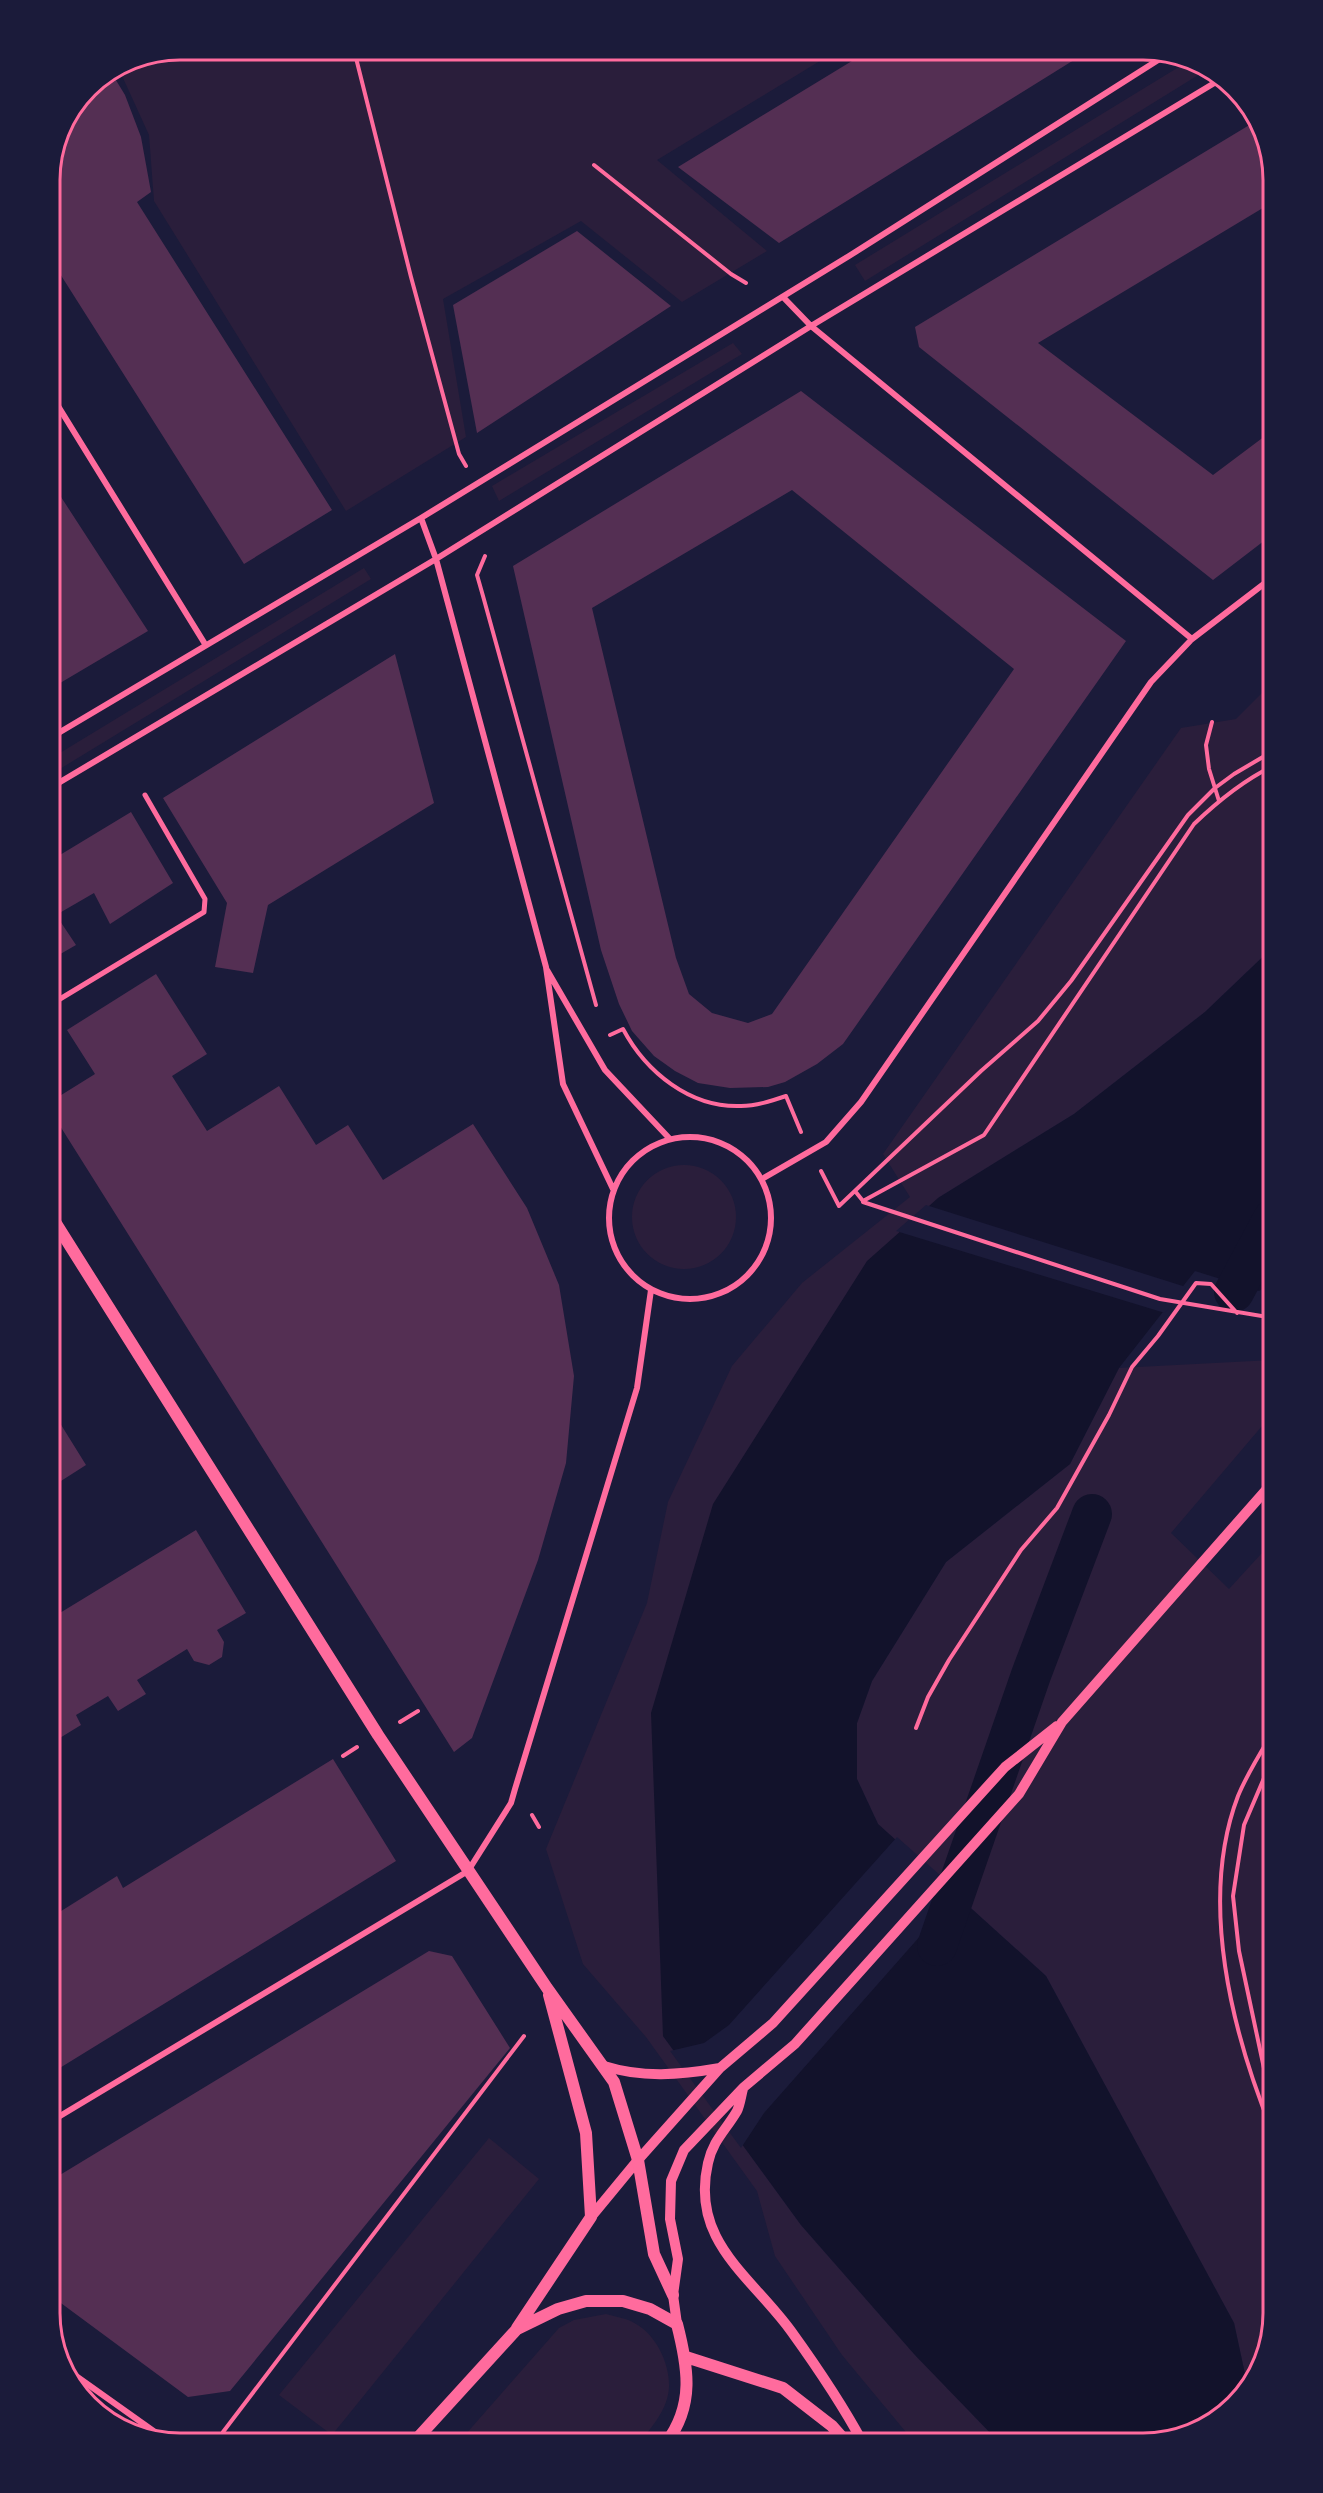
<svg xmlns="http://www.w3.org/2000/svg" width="1323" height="2493" viewBox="0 0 1323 2493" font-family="'Source Serif 4',serif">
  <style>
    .green { fill: #2a1e3b }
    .water { fill: #12122b }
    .pier { fill: #1b1b3a }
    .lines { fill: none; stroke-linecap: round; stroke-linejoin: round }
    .canal { stroke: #12122b; stroke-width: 40 }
    .building { fill: #542f53; fill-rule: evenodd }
    .path { stroke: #ff6b9d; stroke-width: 4 }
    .pedestrian { stroke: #ff6b9d; stroke-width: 5 }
    .minor { stroke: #ff6b9d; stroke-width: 6 }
    .tertiary { stroke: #ff6b9d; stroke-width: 10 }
    .secondary { stroke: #ff6b9d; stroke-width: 12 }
    .rim { fill: none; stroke: #ff6b9d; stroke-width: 3 }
  </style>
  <rect width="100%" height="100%" fill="#1b1b3a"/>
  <path class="green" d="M180,50H838L657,160L767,251L682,302L581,221L443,299L466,437L346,511L154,201L149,135L118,67L131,59Z
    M1187,62L1208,69L865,281L855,265Z
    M733,343L742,354L499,501L492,486Z
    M364,568L371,579L50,775V759Z
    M1273,682V947L1205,1012L1074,1114L938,1198L663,2036L801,2225L915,2355L1000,2443H915L842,2355L775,2256L757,2191L646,2037L583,1964L546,1849L647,1603L668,1502L732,1366L802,1283L910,1197L883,1154L1181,728L1236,719Z
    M632 1217a52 52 0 1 1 104 0a52 52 0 1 1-104 0Z
    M1273,1360V1413L1171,1533L1229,1589L1273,1541V2313L1252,2385L1248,2388L1234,2323L1046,1976L878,1824L857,1779V1723L872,1681L946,1562L1070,1464L1119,1368Z
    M489,2138L539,2179L332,2435L279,2395Z
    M606,2314C616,2317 627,2318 636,2324C656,2335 670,2364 669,2387C668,2409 652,2427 639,2443H458L559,2328L574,2320Z"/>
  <path class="water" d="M1273,947V1282L1259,1291L1195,1271L1119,1368L1070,1464L946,1562L872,1681L857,1723V1779L878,1824L1046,1976L1234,2323L1248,2388L1193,2433L1143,2443H1000L915,2355L801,2225L663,2036L651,1713L713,1504L867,1261L938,1198L1074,1114L1205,1012Z"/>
  <path class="pier" d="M926,1205L1186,1287L1165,1313L896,1231Z
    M897,1837L959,1892L764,2113L741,2148L670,2051L704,2043L729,2025Z"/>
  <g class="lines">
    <path class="canal" d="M1234,1292L1273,1219
      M937,1946L1031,1675L1092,1514"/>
  </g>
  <path class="building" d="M870,50H1090L779,243L678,167Z
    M111,72L125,95L141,137L151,192L137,202L332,510L244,564L50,258V172L60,130L88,88Z
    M1256,121L1263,130L1274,180L1273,202L1038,343L1213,475L1273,430V534L1213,580L919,347L915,327Z
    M577,231L671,306L477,433L453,305Z
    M801,391L1126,641L843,1044L817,1064L785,1082L768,1087L730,1088L698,1083L675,1071L654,1056L632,1031L619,1004L601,950L513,566ZM792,490L1014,669L772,1014L748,1023L712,1013L689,994L676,958L592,608Z
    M50,480L148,631L50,689Z
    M395,654L434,803L268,905L253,973L215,967L227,903L163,798Z
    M131,812L173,883L110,924L94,893L56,915L76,945L50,960V861Z
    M156,974L207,1054L172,1076L207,1131L279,1086L316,1145L348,1125L383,1180L473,1124L527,1208L559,1285L574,1376L566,1463L538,1560L472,1738L454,1752L50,1110V1102L95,1074L67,1030Z
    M50,1407L86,1465L50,1488Z
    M196,1530L246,1613L217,1630L224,1642L222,1657L209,1665L194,1661L187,1649L137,1680L146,1694L118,1711L108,1696L76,1715L81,1725L50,1744V1619Z
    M333,1759L396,1861L50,2074V1918L117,1876L123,1888Z
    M429,1951L452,1956L510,2048L230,2391L188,2397L50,2295V2181Z"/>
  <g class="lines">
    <path class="path" d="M354,50L411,277L459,454L466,466
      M594,165L731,274L746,283
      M485,556L477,575L483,596L596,1005
      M1212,722L1206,745L1209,769L1219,801
      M610,1035L623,1029C646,1072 690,1108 741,1106C756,1106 771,1101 786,1096L801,1132
      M821,1171L839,1206L981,1071L1038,1021L1071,981L1188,815L1215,788L1234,774L1273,751
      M855,1191L863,1201
      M863,1201L984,1135L1194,824C1218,801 1244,780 1273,766
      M863,1202L1160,1299L1273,1318
      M400,1722L418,1711
      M916,1728L928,1697L949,1660L1021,1550L1057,1508L1109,1415L1132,1367L1158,1336L1196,1283L1211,1284L1237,1313
      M343,1756L357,1747
      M532,1815L539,1827
      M1273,2097L1265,2073L1239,1951L1233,1896L1244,1825L1273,1757
      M1273,2133C1232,2033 1198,1901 1238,1796C1247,1774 1261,1752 1273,1732
      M223,2432L524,2036"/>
    <path class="pedestrian" d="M50,1005L204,912L205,899L145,795"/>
    <path class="minor" d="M783,297L811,326L1192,639
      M50,393L205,644
      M421,518L436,559L546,967L563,1084L613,1189
      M50,738L421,518L849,256L1166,55
      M50,788L436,559L811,326L1221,79
      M547,970L605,1070L669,1138
      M609 1218a81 81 0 1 1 162 0a81 81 0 1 1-162 0Z
      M762,1179L826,1142L861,1102L1151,682L1192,639L1273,577
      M50,2122L468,1871L511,1803L515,1789L637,1388L651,1290
      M62,2366L169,2442"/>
    <path class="tertiary" d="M604,2066C642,2078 680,2075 720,2068
      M743,2089C741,2096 740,2105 737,2111C726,2130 713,2140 708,2163C690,2241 751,2276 791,2331C817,2367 842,2404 863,2443
      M591,2217L638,2160L720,2068L773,2023L1005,1767L1057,1726
      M677,2324L673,2295L678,2259L670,2219L671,2181L684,2150L744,2087L795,2044L1019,1794L1062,1722L1273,1482"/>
    <path class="secondary" d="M50,1214L378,1735L547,1988L614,2082L638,2160L654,2254L673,2295
      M517,2328L591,2217L586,2133L549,1995
      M686,2357L783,2388L832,2426L847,2443
      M668,2440L703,2443
      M413,2443L517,2329L558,2309L586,2301H623L650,2309L677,2324C688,2367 695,2405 666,2443"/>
  </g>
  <path d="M0 0H1323V2493H0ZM180 60H1143A120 120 0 0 1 1263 180V2313A120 120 0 0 1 1143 2433H180A120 120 0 0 1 60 2313V180A120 120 0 0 1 180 60Z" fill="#1b1b3a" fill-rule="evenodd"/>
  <path class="rim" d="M180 60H1143A120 120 0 0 1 1263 180V2313A120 120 0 0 1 1143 2433H180A120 120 0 0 1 60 2313V180A120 120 0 0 1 180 60Z"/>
</svg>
